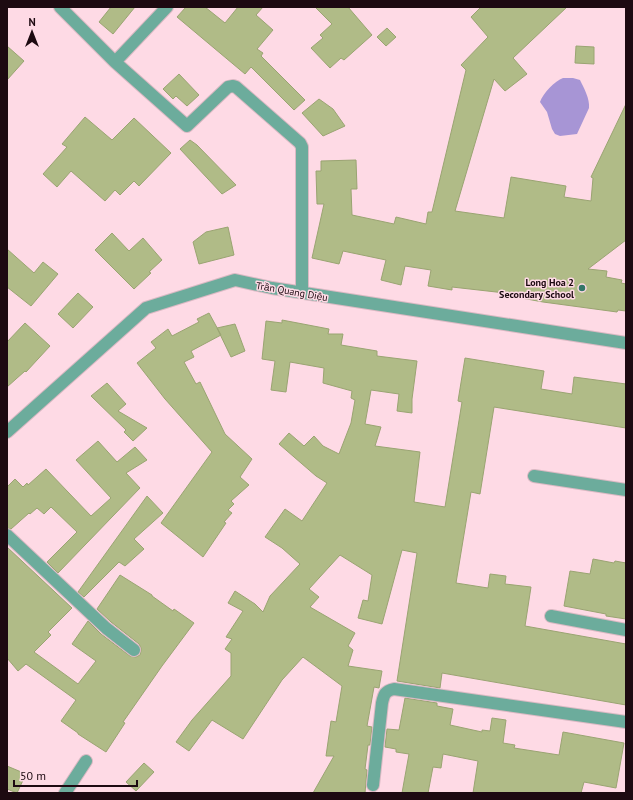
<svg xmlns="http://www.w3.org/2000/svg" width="633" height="800" viewBox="0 0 633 800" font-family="'PT Sans',sans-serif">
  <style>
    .water { fill: #a795d5 }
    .building { fill: #b0bb87; stroke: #9aa472 }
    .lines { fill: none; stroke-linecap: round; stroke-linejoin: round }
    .minor-casing { stroke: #dab9c3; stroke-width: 14 }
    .minor { stroke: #6cac9c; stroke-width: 12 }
    .poi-dot { fill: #337668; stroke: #fedae5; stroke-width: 1.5 }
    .labels { text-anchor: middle; stroke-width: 3; stroke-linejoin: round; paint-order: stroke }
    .poi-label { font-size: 10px; font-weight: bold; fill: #1d0a11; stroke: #fedae5; text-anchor: end }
    .street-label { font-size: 10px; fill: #1d0a11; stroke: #fedae5 }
  </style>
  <rect width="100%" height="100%" fill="#fedae5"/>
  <path class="water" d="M563,78H573L580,80C584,88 590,99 589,108L577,134L560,136L555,134L552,129L547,112L540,102C543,93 555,81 563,78Z"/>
  <path class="building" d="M111,7H135L113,34L99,22Z
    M186,7H205L225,23L238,7H263L256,15L273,30L257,49L263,53L261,56L305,100L294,110L251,67L245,74L177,17Z
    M315,7H348L372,35L344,60L341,58L330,68L311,48L323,38L320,35L332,24Z
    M481,7H567L513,58L527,74L505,91L494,79L455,211L504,218L511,177L566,186L564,197L591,201L593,178L591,177L626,104V240L588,269L607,271L606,277L622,280L621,283L626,284V311L618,310L617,312L543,302L505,295V293L452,287V290L428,286L431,270L405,266L401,285L381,280L386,260L343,251L339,264L312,258L324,204H317L316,171H321V161L356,160L357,189H351L352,215L394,224L396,217L426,224L428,212H432L466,70L461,65L488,37L471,17Z
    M387,28L396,37L386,46L377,37Z
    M7,46L24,61L7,80Z
    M576,46L594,47V64L575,63Z
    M179,74L199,95L187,106L176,96L173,99L163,89Z
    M319,99L333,109L345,126L323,136L302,113Z
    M85,117L112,140L134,118L171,153L139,186L134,181L120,195L115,190L105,201L71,171L57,187L43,174L67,147L62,144Z
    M190,140L197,145L236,185L222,194L180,149Z
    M228,227L234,255L199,264L193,242L206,232Z
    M112,233L129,251L143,238L162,260L149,272L151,273L134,289L95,250Z
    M7,249L34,273L43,262L58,274L31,306L7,287Z
    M78,293L93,307L73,328L58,314Z
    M209,313L221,335L191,351L194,357L184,362L196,384L200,382L225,434L252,459L240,477L249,485L231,501L234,504L228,510L232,513L224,522L226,523L203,557L161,523L212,452L165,399L137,363L156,348L151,342L168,329L172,336L199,322L197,319Z
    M282,320L329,329L328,334H343L341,345L377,351V356L417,361L412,399V413L397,411L399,394L371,390L365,424L381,427L375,446L420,452L414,502L445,507L462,402L458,401L465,358L544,371L541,389L572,394L574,377L626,384V428L494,407L480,494L471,492L456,583L488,588L490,574L506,576L505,584L531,587L525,626L626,644V705L442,673L440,688L397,681L417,553L402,550L382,624L358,618L363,600L368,601L372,575L340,555L309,589L319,597L310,607L355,633L348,646L353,650L348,666L382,671L379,688L374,687L367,726L372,727L370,745H368L365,769L367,770L365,793H313L334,756H326L331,721L336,722L342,686L303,657L282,680L243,739L212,720L189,751L176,742L192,720L231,676V653L225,649L232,639L226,637L243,611L228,603L235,591L255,604L263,612L270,596L300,564L282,548L265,537L285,509L302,521L327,483L316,476L279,444L289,433L304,446L314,436L323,446L339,454L351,423L355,400L351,398L352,391L323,383L324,368L290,362L286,392L271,390L275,361L262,359L266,321L282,323Z
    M25,323L50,346L26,372L25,371L7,387V342Z
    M235,324L245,351L231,357L217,328Z
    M107,383L126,404L118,411L147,428L133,441L124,432L126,430L91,396Z
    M98,441L117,462L135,447L147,460L126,473L140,488L58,573L47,562L77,532L51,507L44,514L37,508L30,514L29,513L11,529L7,528V487L15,479L23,487L27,483L28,485L46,469L91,516L111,498L76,460Z
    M147,496L163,513L134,539L144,549L125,566L119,562L84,597L78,592Z
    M7,547L72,608L48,632L51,635L34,652L78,684L96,661L72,644L88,621L101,634L130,656L136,657L140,655L141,651V648L139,644L111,622L97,609L120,575L152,595V596L173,611L174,609L194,623L162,666L123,722L125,723L106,752L78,734V733L61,721L76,700L26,664L18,671L7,658Z
    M593,559L614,563L615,561L626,563V619L606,616V614L564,606L570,571L590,574Z
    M405,698L437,703V706L453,709L450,725L482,732V730L490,731L492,718L506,720L503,743L515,745L514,748L559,755L563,732L624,743L616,788L584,782L581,793H473L478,761L443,754L441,768L433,767L428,793H402L409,754L396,752V749L385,747L387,729L399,730Z
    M144,763L154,772L136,791L126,782Z
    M7,766L26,774L17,793L7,789Z"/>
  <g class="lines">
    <g class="minor-casing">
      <path id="minor" d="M60,7L115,62L187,126L228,87L233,86L236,87L300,143L302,147V293
        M115,62L167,7
        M7,432L146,308L235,280L272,288L626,343
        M534,476L626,490
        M7,535L106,628L134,650
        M551,616L626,630
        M373,785L382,703C384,694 385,691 394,689L626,722
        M65,793L86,761"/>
    </g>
    <use href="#minor" class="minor"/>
  </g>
  <circle class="poi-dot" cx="582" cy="288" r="4"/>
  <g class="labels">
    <g class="poi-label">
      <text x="574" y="286">Long Hoa 2<tspan x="574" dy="12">Secondary School</tspan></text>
    </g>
    <g class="street-label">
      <text transform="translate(292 291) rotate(10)" y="4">Trần Quang Diệu</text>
    </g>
  </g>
  <rect width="633" height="800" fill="none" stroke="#1d0a11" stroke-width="16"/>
  <g transform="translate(32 32)" stroke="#fedae5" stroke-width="3" paint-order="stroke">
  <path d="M0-3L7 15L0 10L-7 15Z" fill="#1d0a11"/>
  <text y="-6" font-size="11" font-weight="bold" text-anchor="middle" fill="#1d0a11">N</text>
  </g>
  <path d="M14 780v6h123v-6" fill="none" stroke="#1d0a11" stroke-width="2"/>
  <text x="20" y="780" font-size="12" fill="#1d0a11" stroke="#fedae5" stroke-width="3" paint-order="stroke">50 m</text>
</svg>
